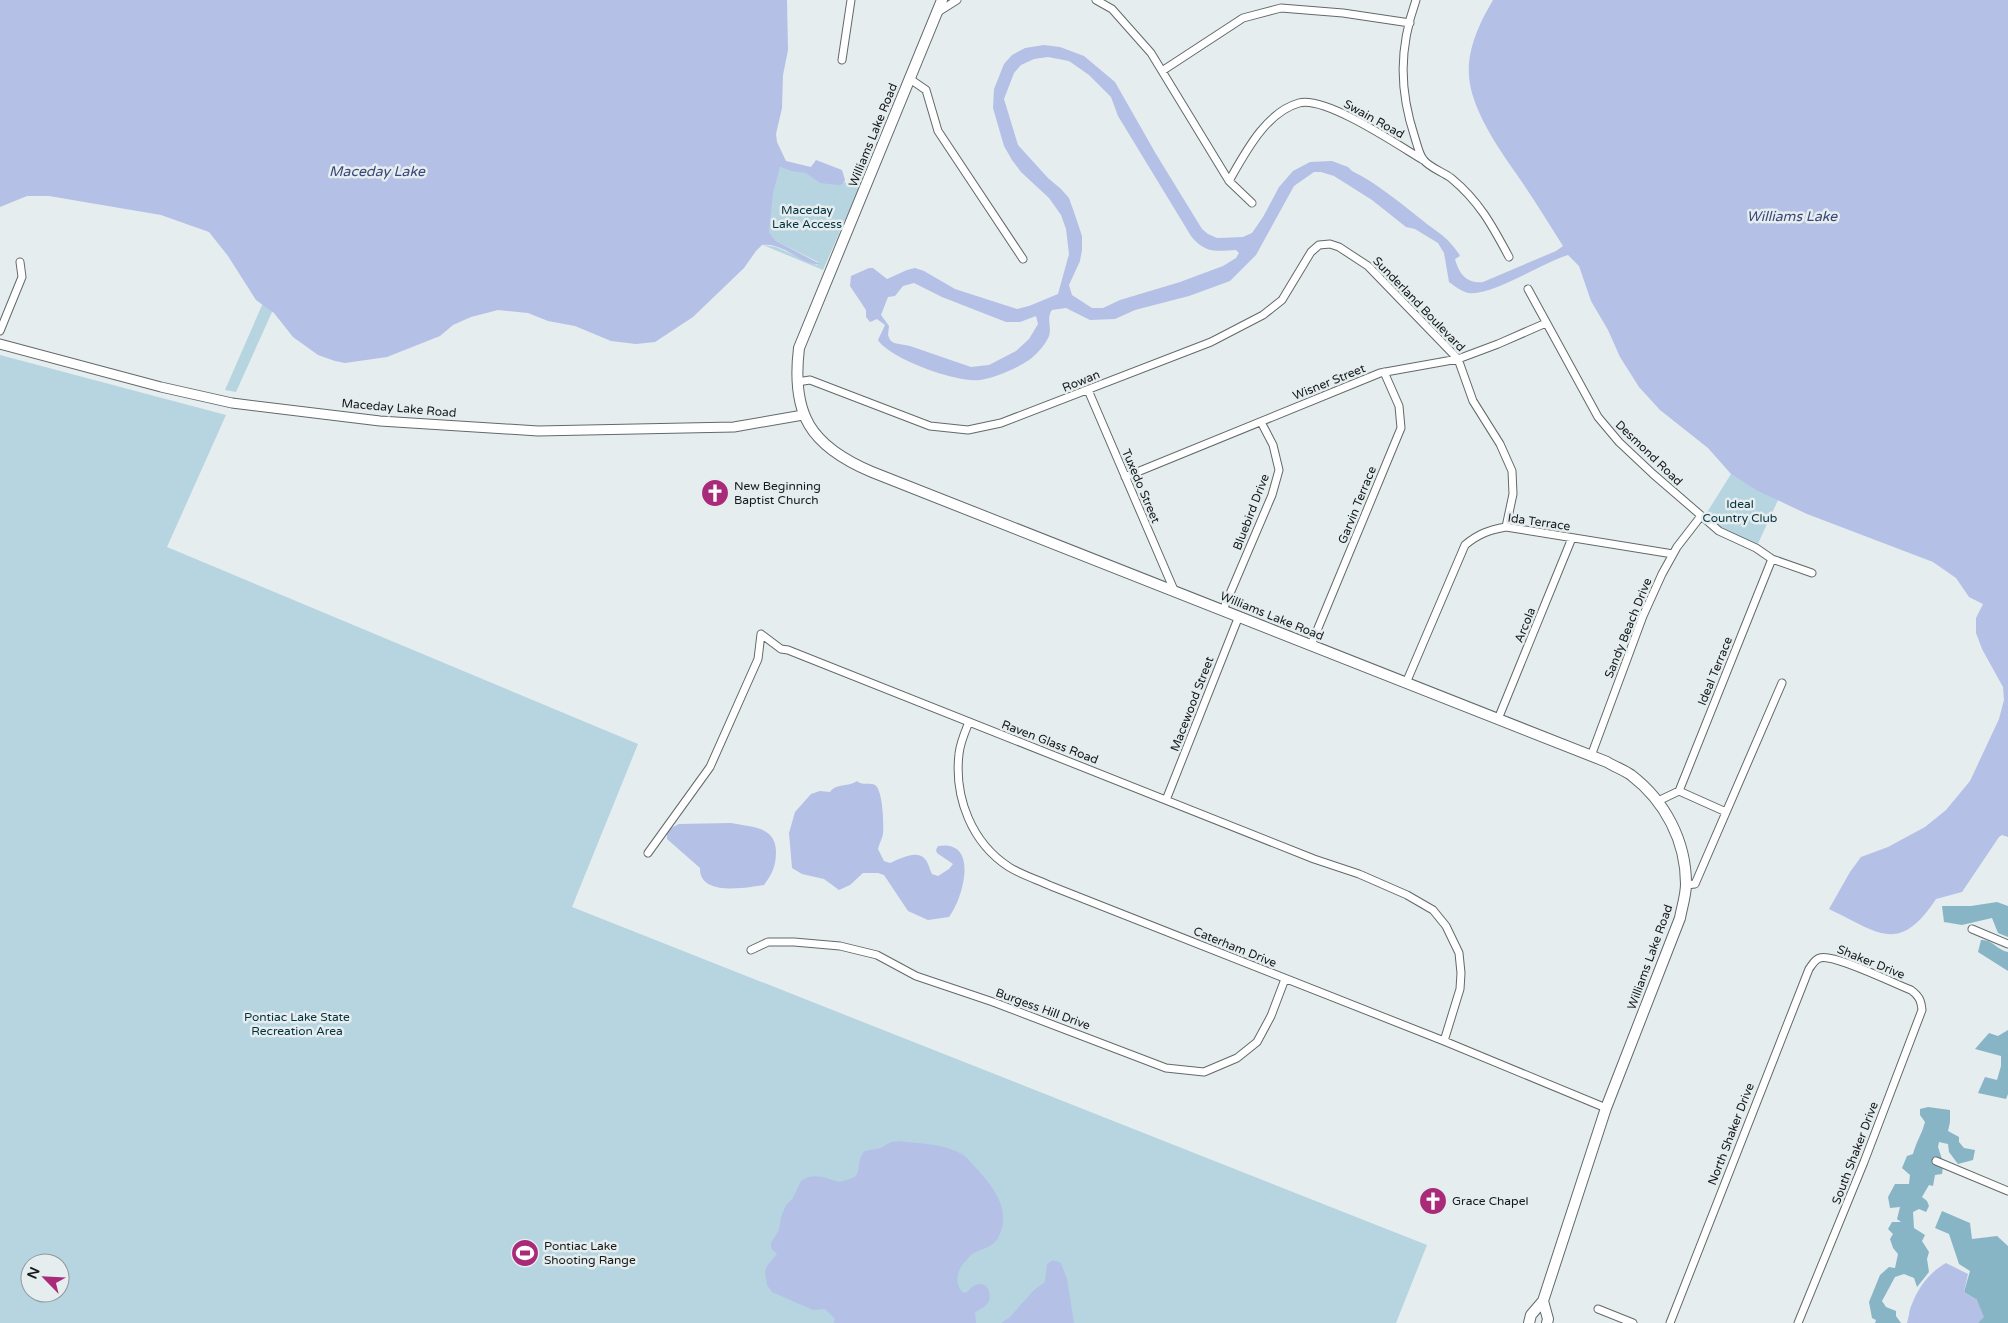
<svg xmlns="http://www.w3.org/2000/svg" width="2008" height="1323" viewBox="0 0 2008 1323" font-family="'Varela Round',sans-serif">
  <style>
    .green { fill: #b6d5e0; fill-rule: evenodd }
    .forest { fill: #87b5c6 }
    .water { fill: #b4c0e6; fill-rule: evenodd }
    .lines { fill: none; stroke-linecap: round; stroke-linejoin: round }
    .minor-casing { stroke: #62696b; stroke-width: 9 }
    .tertiary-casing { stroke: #62696b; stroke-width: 11 }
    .secondary-casing { stroke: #62696b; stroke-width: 12 }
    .minor { stroke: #fff; stroke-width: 7 }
    .tertiary { stroke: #fff; stroke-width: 9 }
    .secondary { stroke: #fff; stroke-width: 10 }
    .labels { text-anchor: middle; stroke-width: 5; stroke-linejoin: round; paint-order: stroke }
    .street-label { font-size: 12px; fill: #16191a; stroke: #e5edef }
    .park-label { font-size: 12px; fill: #04313e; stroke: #e5edef }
    .poi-label { font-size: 12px; fill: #16191a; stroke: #e5edef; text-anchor: start }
    .water-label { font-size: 14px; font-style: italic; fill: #3b4779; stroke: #e5edef }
  </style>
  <rect width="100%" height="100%" fill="#e5edef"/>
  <path class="green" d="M780,167L804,172L843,184L844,182L859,188L823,270L763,245L776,247L817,265L818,262L776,241L769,232C767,215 772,182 780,167Z
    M293,234L305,239L236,392L225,390Z
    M0,355L226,415L167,547L638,744L572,907L1427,1245L1396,1323H0ZM30,1263H60V1293H30Z
    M1731,474L1778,500L1756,548L1719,531L1701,516L1706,514Z"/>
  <path class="forest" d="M1997,902L2008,906V937L1998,933L1992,918L1962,925L1944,922L1942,906H1971Z
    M1981,940C1992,939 1997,950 2008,952V971L1978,952Z
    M2008,1030V1094L2006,1099L1978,1093L1985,1077L1997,1080L2001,1066V1056L1975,1049L1989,1033L1998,1036Z
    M1928,1107L1950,1110V1122L1948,1131L1959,1137V1142L1964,1148L1975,1150L1973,1160L1958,1164L1949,1152L1948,1144L1939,1142L1938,1147L1942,1159L1935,1165L1943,1167L1942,1174L1935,1175L1933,1186L1929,1185L1922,1197L1927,1201L1929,1206L1926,1212L1919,1209L1913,1212L1914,1228L1925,1235L1922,1241L1929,1252L1927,1259L1929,1272L1917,1287L1914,1278L1904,1274L1895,1277L1882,1301L1886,1307L1896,1311V1316L1901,1323H1875L1876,1320L1872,1318L1869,1302L1880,1275L1889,1267L1895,1268L1898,1254L1893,1248L1890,1239L1893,1234L1888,1229L1892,1222H1901L1897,1219L1900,1207L1890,1208L1888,1197L1895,1184H1909L1910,1175L1902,1168L1907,1156L1913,1154C1916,1142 1922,1134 1925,1122L1920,1115V1109Z
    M1942,1211L1970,1223L1972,1239L1997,1236L2008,1246V1323H1978L1979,1320L1977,1300L1964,1292L1970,1271L1959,1264L1949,1234L1935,1228Z"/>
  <path class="water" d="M0,0H787L788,50L783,75L782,108L776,134L777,142L786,161L811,167L816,160L842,170L845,180L843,184L839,185L820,183L806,173L792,171L780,167L773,193L769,232L776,241L820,264C802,266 784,242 762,245L756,251L744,268L693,317L655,342L636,344L611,341L575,326L548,321L528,313L498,310L471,317L453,325L440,336L387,357L345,363L335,361L318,355L293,337L274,313L256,300L228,256L209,232L161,215L49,196H27L0,207Z
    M1493,0H2008V837L2002,835L1999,837L1962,892L1936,899C1899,955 1879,933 1829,909L1850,872L1861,857L1888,847L1925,827L1946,810L1970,781L1999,719L2004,700L2003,687L1982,649L1976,633V618L1983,604L1969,597L1956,578L1933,562L1807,514L1756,490L1731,474L1708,448L1660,410L1639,387L1620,357L1608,330L1591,301L1579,266L1568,255C1544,262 1492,296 1469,293C1463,292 1454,286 1449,282L1444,253L1438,243L1415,229L1406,227L1372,200L1334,176L1321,172H1314L1294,186L1256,255L1230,281L1189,296L1135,310L1115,319L1090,320L1066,308L1052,310C1046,318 1052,327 1049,336C1047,341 1042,348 1038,352C1027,365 996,378 980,380C957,383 890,359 878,340L885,325L877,319L870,322L866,317V310L850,286L851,276L869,268H873L887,279L907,270L915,268L924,271L955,289L1017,309L1029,306L1058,294L1069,254L1066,229L1061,215L1049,198L1021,172L1012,160L1004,146L993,108L994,89L1004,64L1012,55L1025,48L1044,45L1060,47L1084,56L1115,82L1156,154L1202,229L1208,234L1217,238L1243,237L1252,233L1263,217L1279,187L1293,171L1310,162L1332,161L1348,167L1352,171C1378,184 1399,202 1422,220C1439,234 1445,234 1459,254L1460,256L1455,259C1459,274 1467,284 1483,282L1556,251L1563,246C1547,221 1532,196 1515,172C1497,146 1471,108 1469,76C1467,49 1480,22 1493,0ZM1048,57L1069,61L1089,75L1111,97L1118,116L1191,236C1205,254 1217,251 1236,250L1239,253L1236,258L1223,266L1180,282L1120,300L1103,308H1092L1072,295L1069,285L1080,261L1082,250V236L1075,215L1069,198L1061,189L1048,178L1018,145L1004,99L1014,73L1021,65L1034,59ZM914,283L942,297L1006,322H1020L1036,316L1038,324L1029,339L1016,351L989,365L971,367L910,346L894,343L890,340L888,335L889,326L881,315L888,297L895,296L903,286Z
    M857,781C862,786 869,782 875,785C883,790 884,825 883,834C882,839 879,844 878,849L884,861L890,863C899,859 917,849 925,859C928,862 930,870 932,874L938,876L949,869L953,864L937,853L936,850L938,846C980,839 963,899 949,917L928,920L908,911L884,875L878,873H863L850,885L839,890L824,879L802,874L792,868L789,833L795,812L811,794L820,791L830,792C836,783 849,787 857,781Z
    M731,823C751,827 776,826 776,852C776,866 772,874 764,885C745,888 699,896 700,868L667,839V830L679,824Z
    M899,1141C920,1144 942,1143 962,1154C968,1158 973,1165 978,1170C995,1189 1012,1212 998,1238C992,1249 979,1248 970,1256C968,1258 963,1264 961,1267C956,1275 956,1285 962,1292L966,1293C969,1290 972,1286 976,1285C987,1280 993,1294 988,1303C984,1308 979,1310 975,1312L976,1323H834L835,1319L825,1309L813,1310L772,1292L767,1285L765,1272L767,1266L777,1254L771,1248V1243L779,1230L781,1217L786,1205L793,1198L801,1181C814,1171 827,1179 840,1182L855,1177C862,1169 856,1159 865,1151L881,1148L891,1142Z
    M1053,1260L1061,1263L1067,1279L1074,1323H1001L1010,1317L1034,1290L1045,1282L1047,1264Z
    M1946,1263L1968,1274L1964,1292L1977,1300L1984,1317L1978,1323H1907C1909,1317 1909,1310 1912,1304C1919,1286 1930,1272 1946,1263Z"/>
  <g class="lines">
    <g class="minor-casing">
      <path id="minor" d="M1096,0L1112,9L1151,53L1229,181L1252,203
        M1416,0C1399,48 1399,90 1415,138C1417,144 1419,154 1423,159C1428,167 1443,172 1451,178C1479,201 1492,225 1509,257
        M938,12L957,0
        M842,60L851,0
        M1162,71L1243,18L1281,8L1343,13L1410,23
        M910,79L926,90L938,131L1023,259
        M1229,181C1245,153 1266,112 1299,103C1326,96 1398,145 1423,160
        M1528,289L1598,417L1619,442L1653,474L1719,531L1756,548L1772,559L1812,573
        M0,331L22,277L20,262
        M797,382L810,380L930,426L968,430L1001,423L1211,342L1263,315L1282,300L1311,252L1319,245L1330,244L1339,247L1368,266L1458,359L1473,401L1500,444L1512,471L1513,494L1506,527
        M1088,390L1174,590
        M1125,477L1380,373L1458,359L1498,344L1546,323
        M1223,610L1272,495L1279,470L1273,445L1261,422
        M1311,645L1401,428L1399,406L1384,372
        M1406,683L1465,545C1478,534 1489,530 1506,527L1673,554
        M1498,719L1572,538
        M969,722C965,732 960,743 959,754C954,798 972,843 1009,867C1022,875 1038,880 1051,886L1444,1041L1606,1108
        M1591,756L1643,616L1662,574L1677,547L1701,516
        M1679,791L1772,559
        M1166,800L1239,616
        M1658,801L1679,791L1726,812
        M648,853L710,767L758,659L761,634L781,649L788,650L1314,859L1359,874L1407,895L1433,910L1446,926L1459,953L1461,973L1460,989L1444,1041
        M1686,885L1695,884L1782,683
        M1972,929L2008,944
        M751,950L768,942H794L840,946L877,955L916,976L993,1002L1166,1068L1204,1072L1237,1058L1257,1042L1271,1016L1285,979
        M1936,1161L2008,1191
        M1598,1309L1633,1323
        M1670,1323L1809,969C1812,965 1815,959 1820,958C1833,953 1895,984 1911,990C1919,996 1921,1000 1922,1010L1864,1162L1798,1323"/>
    </g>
    <g class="tertiary-casing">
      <path id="tertiary" d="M0,344L161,387L232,403L380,421L538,431L734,427L803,415"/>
    </g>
    <g class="secondary-casing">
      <path id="secondary" d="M942,0L799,348C791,414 810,446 872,472L1607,762C1615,767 1624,770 1631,775C1665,801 1686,841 1686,884C1686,895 1682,907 1680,918L1606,1108L1543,1301L1531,1315L1529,1323
        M1543,1301L1548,1319L1547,1323"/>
    </g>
    <use href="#minor" class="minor"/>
    <use href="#tertiary" class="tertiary"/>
    <use href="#secondary" class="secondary"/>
  </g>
  <defs>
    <g id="church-disc" transform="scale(1.4375)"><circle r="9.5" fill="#a92a79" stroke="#e5edef"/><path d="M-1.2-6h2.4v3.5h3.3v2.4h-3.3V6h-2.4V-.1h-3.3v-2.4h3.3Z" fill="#fff"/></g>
    <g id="stadium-disc" transform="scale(1.4375)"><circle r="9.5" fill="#a92a79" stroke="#e5edef"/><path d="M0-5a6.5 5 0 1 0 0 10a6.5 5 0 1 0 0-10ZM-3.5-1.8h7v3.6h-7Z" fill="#fff"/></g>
  </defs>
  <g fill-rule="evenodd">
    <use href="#church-disc" x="715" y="493"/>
    <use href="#church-disc" x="1433" y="1201"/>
    <use href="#stadium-disc" x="525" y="1253"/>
  </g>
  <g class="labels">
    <g class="street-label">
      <text transform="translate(1374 119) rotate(29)" y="4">Swain Road</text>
      <text transform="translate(873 135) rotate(-68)" y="4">Williams Lake Road</text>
      <text transform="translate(1419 304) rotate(46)" y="4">Sunderland Boulevard</text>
      <text transform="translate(1081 381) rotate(-22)" y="4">Rowan</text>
      <text transform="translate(1329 382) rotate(-22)" y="4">Wisner Street</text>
      <text transform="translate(399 408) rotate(5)" y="4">Maceday Lake Road</text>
      <text transform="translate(1649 453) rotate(44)" y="4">Desmond Road</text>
      <text transform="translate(1141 486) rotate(67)" y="4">Tuxedo Street</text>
      <text transform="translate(1357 505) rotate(-68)" y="4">Garvin Terrace</text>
      <text transform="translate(1251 512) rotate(-69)" y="4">Bluebird Drive</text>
      <text transform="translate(1539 522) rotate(8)" y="4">Ida Terrace</text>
      <text transform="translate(1272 616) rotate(22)" y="4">Williams Lake Road</text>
      <text transform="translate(1525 625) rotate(-68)" y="4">Arcola</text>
      <text transform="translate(1628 628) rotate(-68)" y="4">Sandy Beach Drive</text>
      <text transform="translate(1715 671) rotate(-68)" y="4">Ideal Terrace</text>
      <text transform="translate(1192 704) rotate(-69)" y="4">Macewood Street</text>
      <text transform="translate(1050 742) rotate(21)" y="4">Raven Glass Road</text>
      <text transform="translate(1235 947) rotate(22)" y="4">Caterham Drive</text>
      <text transform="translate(1650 957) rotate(-70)" y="4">Williams Lake Road</text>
      <text transform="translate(1871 962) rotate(22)" y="4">Shaker Drive</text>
      <text transform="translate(1043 1009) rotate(20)" y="4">Burgess Hill Drive</text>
      <text transform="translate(1731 1134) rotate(-69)" y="4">North Shaker Drive</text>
      <text transform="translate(1855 1153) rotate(-69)" y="4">South Shaker Drive</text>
    </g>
    <g class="park-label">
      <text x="807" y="214">Maceday<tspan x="807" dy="14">Lake Access</tspan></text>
      <text x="1740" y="508">Ideal<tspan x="1740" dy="14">Country Club</tspan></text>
      <text x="297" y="1021">Pontiac Lake State<tspan x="297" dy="14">Recreation Area</tspan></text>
    </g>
    <g class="poi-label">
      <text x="734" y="490">New Beginning<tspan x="734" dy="14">Baptist Church</tspan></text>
      <text x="1452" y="1205">Grace Chapel</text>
      <text x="544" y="1250">Pontiac Lake<tspan x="544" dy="14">Shooting Range</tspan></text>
    </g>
    <g class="water-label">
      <text x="377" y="176">Maceday Lake</text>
      <text x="1792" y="221">Williams Lake</text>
    </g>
  </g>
  <g transform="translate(45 1278) rotate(294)"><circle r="24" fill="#e5edef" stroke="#92989a"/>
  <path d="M0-4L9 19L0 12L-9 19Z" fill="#a92a79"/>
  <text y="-8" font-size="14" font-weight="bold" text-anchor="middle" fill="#16191a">N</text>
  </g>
</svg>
